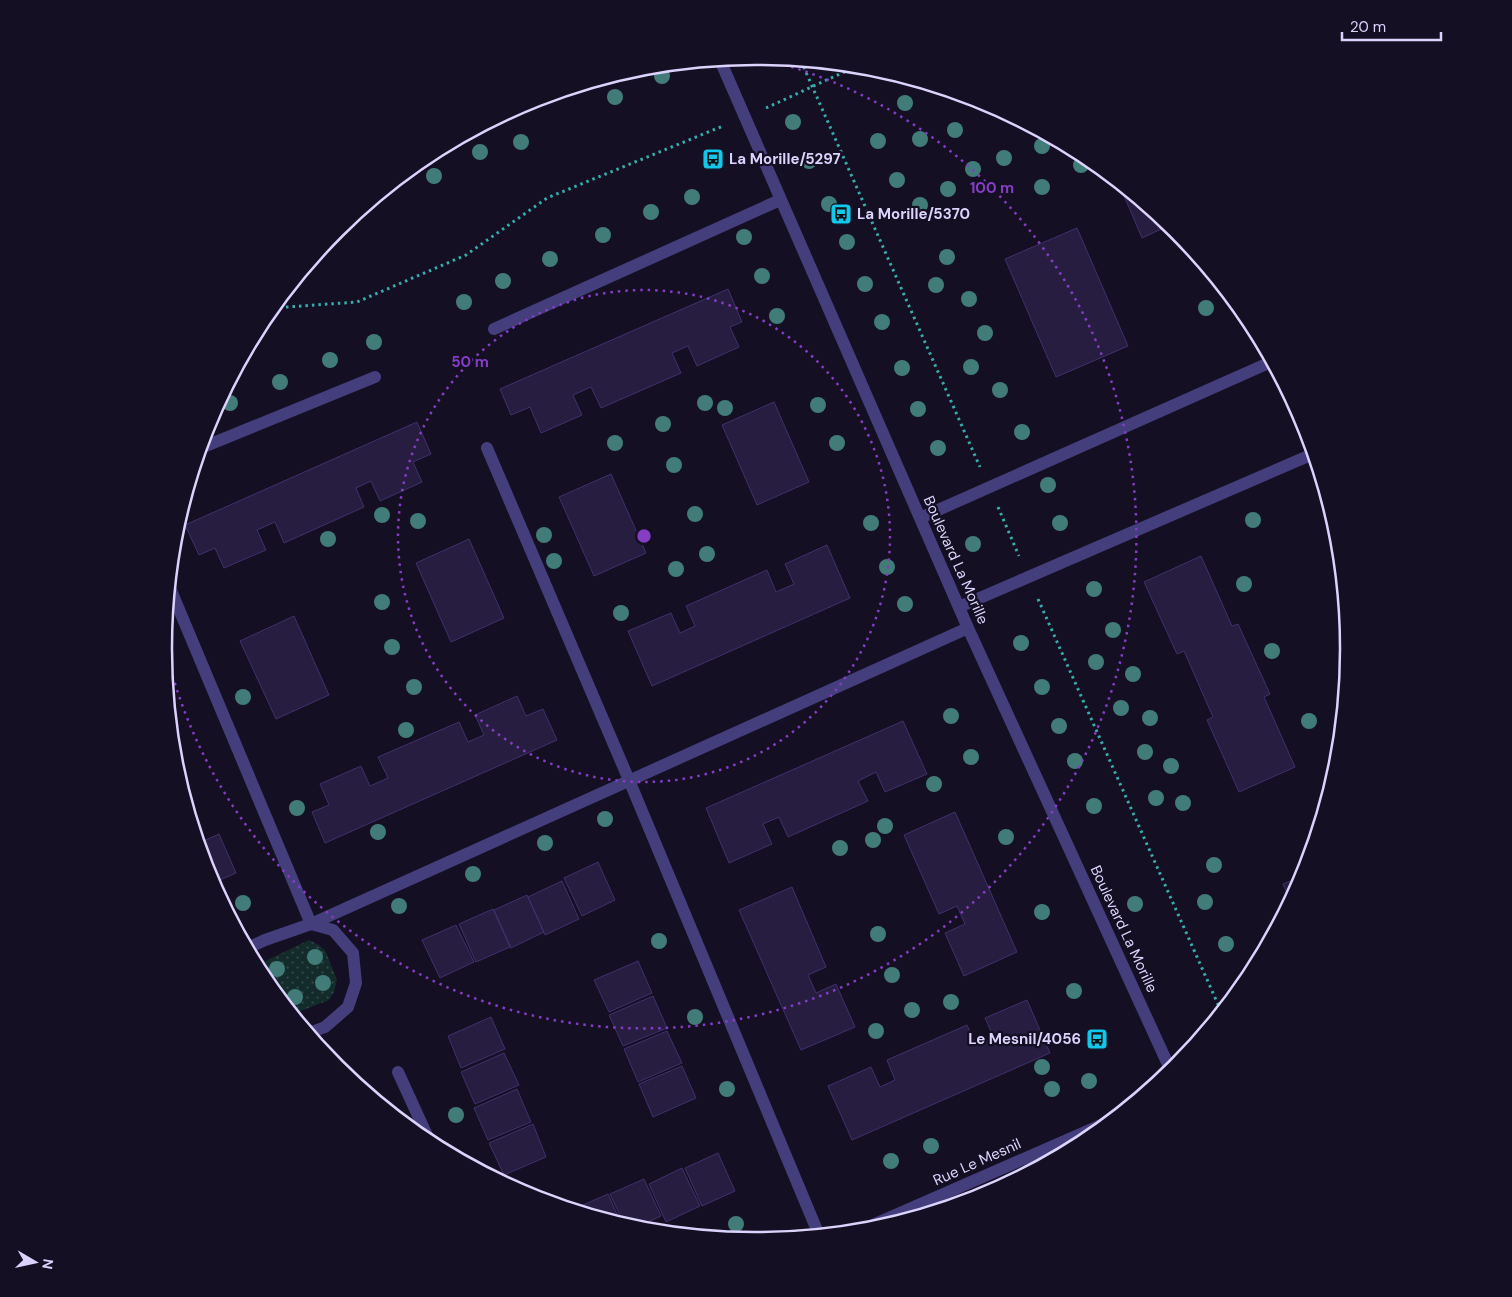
<svg xmlns="http://www.w3.org/2000/svg" width="1512" height="1297" viewBox="0 0 1512 1297" font-family="'DM Sans',sans-serif">
  <style>
    .grass { fill: url(#grass-dots) }
    .building { fill: #261d41; stroke: #40316c }
    .lines { fill: none; stroke-linecap: round; stroke-linejoin: round }
    .path { stroke: #37acac; stroke-width: 3; stroke-dasharray: 2.5 4; stroke-linecap: butt }
    .minor { stroke: #443e7d; stroke-width: 12 }
    .tree { fill: #417c79 }
    .ring { fill: none; stroke: #853dc5; stroke-width: 2.5; stroke-dasharray: 2.5 5 }
    .labels { text-anchor: middle; stroke-width: 4.5; stroke-linejoin: round; paint-order: stroke }
    .poi-label { font-size: 15px; font-weight: bold; fill: #dbd3fc; stroke: #140f22; text-anchor: start }
    .street-label { font-size: 15px; fill: #dbd3fc; stroke: #140f22 }
    .rim { fill: none; stroke: #dbd3fc; stroke-width: 2.5 }
    .centre { fill: #853dc5; stroke: #140f22; stroke-width: 2.5 }
    .ring-label { font-size: 15px; text-anchor: middle; font-weight: bold; fill: #853dc5; stroke: #140f22; stroke-width: 4.5; stroke-linejoin: round; paint-order: stroke }
  </style>
  <defs>
    <pattern id="grass-dots" width="8" height="8" patternUnits="userSpaceOnUse" patternTransform="scale(1.25)"><rect width="8" height="8" fill="#132b2b"/><path d="M2 2h.1M6 6h.1" fill="none" stroke="#35494b" stroke-width="1.8" stroke-linecap="round"/></pattern>
  </defs>
  <rect width="100%" height="100%" fill="#140f22"/>
  <path class="grass" d="M309,940L319,945L326,952L337,980L334,992L329,1000L293,1014L263,977L257,965Z"/>
  <path class="building" d="M598,80L564,95L563,91Z
    M1119,184L1170,225L1142,238Z
    M1077,228L1128,346L1056,377L1005,259Z
    M728,289L742,322L730,327L739,347L697,366L688,346L672,353L681,373L601,408L591,387L573,395L582,415L541,433L530,407L511,415L500,389Z
    M774,402L809,482L757,505L722,425Z
    M417,422L431,454L413,462L422,482L380,501L371,481L356,488L364,507L284,543L275,522L257,530L266,550L224,568L215,548L199,555L185,525Z
    M611,474L646,553L594,576L559,497Z
    M469,539L504,618L451,642L416,563Z
    M827,545L850,598L652,686L628,631L671,613L680,633L695,626L686,606L767,570L776,592L794,584L785,564Z
    M1201,556L1232,626L1238,624L1270,694L1264,697L1295,767L1239,792L1207,720L1213,717L1184,651L1177,654L1144,582Z
    M294,616L329,695L276,719L240,641Z
    M517,696L526,716L543,709L557,740L325,843L312,812L329,805L320,784L361,766L370,786L388,778L378,757L459,722L468,742L484,735L475,715Z
    M903,721L927,774L885,792L876,772L858,781L868,801L788,837L779,817L763,824L772,844L729,863L706,808Z
    M174,750L188,782L182,785L175,764Z
    M955,812L1017,952L964,976L945,933L965,924L957,906L939,914L904,835Z
    M219,834L236,873L213,883L209,875L199,843Z
    M598,862L615,900L582,916L564,878Z
    M1303,876L1290,900L1283,884Z
    M562,881L579,919L545,935L528,897Z
    M792,887L826,967L808,975L816,993L836,984L855,1027L801,1050L739,910Z
    M527,895L544,932L511,948L494,910Z
    M493,909L510,947L476,962L459,924Z
    M456,925L474,962L440,978L422,940Z
    M638,961L652,993L609,1012L594,980Z
    M653,996L667,1028L623,1046L609,1015Z
    M1027,1000L1050,1053L852,1140L828,1086L871,1067L880,1087L895,1080L887,1060L967,1025L976,1046L994,1038L985,1018Z
    M491,1017L505,1049L461,1068L448,1036Z
    M667,1031L682,1063L638,1082L624,1049Z
    M504,1053L519,1085L475,1104L461,1072Z
    M682,1066L696,1098L653,1117L639,1084Z
    M517,1089L531,1122L488,1140L474,1108Z
    M533,1124L546,1157L504,1175L489,1143Z
    M718,1153L735,1191L702,1206L685,1168Z
    M682,1168L700,1206L666,1222L649,1184Z
    M644,1179L661,1216L635,1228L624,1224L610,1194Z
    M608,1194L621,1223L574,1209Z"/>
  <g class="lines">
    <path class="path" d="M801,61L980,467
      M766,108L857,66
      M273,308L357,302L466,255L547,198L723,126
      M998,507L1019,556
      M1038,599L1221,1011"/>
    <path class="minor" d="M720,60L968,628L1171,1071
      M494,329L780,200
      M201,448L375,377
      M487,448L629,780L819,1235
      M920,518L1271,362
      M170,588L311,924L968,628
      M959,607L1313,454
      M248,948L265,940L311,924L333,930L353,953L356,983L348,1007L325,1027L309,1033
      M398,1072L430,1142
      M859,1231L1108,1122"/>
  </g>
  <g class="tree">
    <circle cx="662" cy="76" r="8"/>
    <circle cx="615" cy="97" r="8"/>
    <circle cx="905" cy="103" r="8"/>
    <circle cx="793" cy="122" r="8"/>
    <circle cx="955" cy="130" r="8"/>
    <circle cx="920" cy="139" r="8"/>
    <circle cx="878" cy="141" r="8"/>
    <circle cx="521" cy="142" r="8"/>
    <circle cx="1042" cy="146" r="8"/>
    <circle cx="480" cy="152" r="8"/>
    <circle cx="1004" cy="158" r="8"/>
    <circle cx="809" cy="161" r="8"/>
    <circle cx="1081" cy="165" r="8"/>
    <circle cx="973" cy="169" r="8"/>
    <circle cx="434" cy="176" r="8"/>
    <circle cx="897" cy="180" r="8"/>
    <circle cx="1042" cy="187" r="8"/>
    <circle cx="948" cy="189" r="8"/>
    <circle cx="692" cy="197" r="8"/>
    <circle cx="829" cy="204" r="8"/>
    <circle cx="920" cy="205" r="8"/>
    <circle cx="651" cy="212" r="8"/>
    <circle cx="603" cy="235" r="8"/>
    <circle cx="744" cy="237" r="8"/>
    <circle cx="847" cy="242" r="8"/>
    <circle cx="947" cy="257" r="8"/>
    <circle cx="550" cy="259" r="8"/>
    <circle cx="762" cy="276" r="8"/>
    <circle cx="503" cy="281" r="8"/>
    <circle cx="865" cy="284" r="8"/>
    <circle cx="936" cy="285" r="8"/>
    <circle cx="969" cy="299" r="8"/>
    <circle cx="464" cy="302" r="8"/>
    <circle cx="1206" cy="308" r="8"/>
    <circle cx="777" cy="316" r="8"/>
    <circle cx="882" cy="322" r="8"/>
    <circle cx="985" cy="333" r="8"/>
    <circle cx="374" cy="342" r="8"/>
    <circle cx="330" cy="360" r="8"/>
    <circle cx="971" cy="367" r="8"/>
    <circle cx="902" cy="368" r="8"/>
    <circle cx="280" cy="382" r="8"/>
    <circle cx="1000" cy="390" r="8"/>
    <circle cx="230" cy="403" r="8"/>
    <circle cx="705" cy="403" r="8"/>
    <circle cx="818" cy="405" r="8"/>
    <circle cx="725" cy="408" r="8"/>
    <circle cx="918" cy="409" r="8"/>
    <circle cx="663" cy="424" r="8"/>
    <circle cx="1022" cy="432" r="8"/>
    <circle cx="615" cy="443" r="8"/>
    <circle cx="837" cy="443" r="8"/>
    <circle cx="938" cy="448" r="8"/>
    <circle cx="674" cy="465" r="8"/>
    <circle cx="1048" cy="485" r="8"/>
    <circle cx="695" cy="514" r="8"/>
    <circle cx="382" cy="515" r="8"/>
    <circle cx="1253" cy="520" r="8"/>
    <circle cx="418" cy="521" r="8"/>
    <circle cx="871" cy="523" r="8"/>
    <circle cx="1060" cy="523" r="8"/>
    <circle cx="544" cy="535" r="8"/>
    <circle cx="328" cy="539" r="8"/>
    <circle cx="973" cy="544" r="8"/>
    <circle cx="707" cy="554" r="8"/>
    <circle cx="554" cy="561" r="8"/>
    <circle cx="887" cy="567" r="8"/>
    <circle cx="676" cy="569" r="8"/>
    <circle cx="1244" cy="584" r="8"/>
    <circle cx="1094" cy="589" r="8"/>
    <circle cx="382" cy="602" r="8"/>
    <circle cx="905" cy="604" r="8"/>
    <circle cx="621" cy="613" r="8"/>
    <circle cx="1113" cy="630" r="8"/>
    <circle cx="1021" cy="643" r="8"/>
    <circle cx="392" cy="647" r="8"/>
    <circle cx="1272" cy="651" r="8"/>
    <circle cx="1096" cy="662" r="8"/>
    <circle cx="1133" cy="674" r="8"/>
    <circle cx="414" cy="687" r="8"/>
    <circle cx="1042" cy="687" r="8"/>
    <circle cx="243" cy="697" r="8"/>
    <circle cx="1121" cy="708" r="8"/>
    <circle cx="951" cy="716" r="8"/>
    <circle cx="1150" cy="718" r="8"/>
    <circle cx="1309" cy="721" r="8"/>
    <circle cx="1059" cy="726" r="8"/>
    <circle cx="406" cy="730" r="8"/>
    <circle cx="1145" cy="752" r="8"/>
    <circle cx="971" cy="757" r="8"/>
    <circle cx="1075" cy="761" r="8"/>
    <circle cx="1171" cy="766" r="8"/>
    <circle cx="934" cy="784" r="8"/>
    <circle cx="1156" cy="798" r="8"/>
    <circle cx="1183" cy="803" r="8"/>
    <circle cx="1094" cy="806" r="8"/>
    <circle cx="297" cy="808" r="8"/>
    <circle cx="605" cy="819" r="8"/>
    <circle cx="885" cy="826" r="8"/>
    <circle cx="378" cy="832" r="8"/>
    <circle cx="1006" cy="837" r="8"/>
    <circle cx="873" cy="840" r="8"/>
    <circle cx="545" cy="843" r="8"/>
    <circle cx="840" cy="848" r="8"/>
    <circle cx="1214" cy="865" r="8"/>
    <circle cx="473" cy="874" r="8"/>
    <circle cx="1205" cy="902" r="8"/>
    <circle cx="243" cy="903" r="8"/>
    <circle cx="1135" cy="904" r="8"/>
    <circle cx="399" cy="906" r="8"/>
    <circle cx="1042" cy="912" r="8"/>
    <circle cx="878" cy="934" r="8"/>
    <circle cx="659" cy="941" r="8"/>
    <circle cx="1226" cy="944" r="8"/>
    <circle cx="315" cy="957" r="8"/>
    <circle cx="277" cy="969" r="8"/>
    <circle cx="892" cy="975" r="8"/>
    <circle cx="323" cy="983" r="8"/>
    <circle cx="1074" cy="991" r="8"/>
    <circle cx="295" cy="997" r="8"/>
    <circle cx="951" cy="1002" r="8"/>
    <circle cx="912" cy="1010" r="8"/>
    <circle cx="695" cy="1017" r="8"/>
    <circle cx="876" cy="1031" r="8"/>
    <circle cx="1042" cy="1067" r="8"/>
    <circle cx="1089" cy="1081" r="8"/>
    <circle cx="727" cy="1089" r="8"/>
    <circle cx="1052" cy="1089" r="8"/>
    <circle cx="456" cy="1115" r="8"/>
    <circle cx="931" cy="1146" r="8"/>
    <circle cx="891" cy="1161" r="8"/>
    <circle cx="736" cy="1224" r="8"/>
  </g>
  <g class="ring">
    <circle cx="644" cy="536" r="246"/>
    <path d="M755 57A492 492 0 1 1 165 647"/>
  </g>
  <defs>
    <g id="bus-square" transform="scale(1.125)"><rect x="-9" y="-9" width="18" height="18" rx="4" fill="#11c8ea" stroke="#140f22"/><path d="M-5-6H5V4H4V6H2V4H-2V6H-4V4H-5ZM-3.5-4V0h7V-4ZM-3.5 1.2v1.5H-2V1.2ZM2 1.2v1.5H3.5V1.2Z" fill="#111"/></g>
  </defs>
  <g fill-rule="evenodd">
    <use href="#bus-square" x="713" y="159"/>
    <use href="#bus-square" x="841" y="214"/>
    <use href="#bus-square" x="1097" y="1039"/>
  </g>
  <g class="labels">
    <g class="poi-label">
      <text x="729" y="164">La Morille/5297</text>
      <text x="857" y="219">La Morille/5370</text>
      <text x="1081" y="1044" text-anchor="end">Le Mesnil/4056</text>
    </g>
    <g class="street-label">
      <text transform="translate(956 560) rotate(66)" y="5">Boulevard La Morille</text>
      <text transform="translate(1124 929) rotate(65)" y="5">Boulevard La Morille</text>
      <text transform="translate(977 1162) rotate(-24)" y="5">Rue Le Mesnil</text>
    </g>
  </g>
  <path d="M0 0H1512V1297H0ZM755 65H757A583 583 0 0 1 1340 648V649A583 583 0 0 1 757 1232H755A583 583 0 0 1 172 649V648A583 583 0 0 1 755 65Z" fill="#140f22" fill-rule="evenodd"/>
  <path class="rim" d="M755 65H757A583 583 0 0 1 1340 648V649A583 583 0 0 1 757 1232H755A583 583 0 0 1 172 649V648A583 583 0 0 1 755 65Z"/>
  <circle cx="644" cy="536" r="8" class="centre"/>
  <g class="ring-label">
    <text x="992" y="193">100 m</text>
    <text x="470" y="367">50 m</text>
  </g>
  <g transform="translate(35 1262) rotate(99)" stroke="#140f22" stroke-width="4" paint-order="stroke">
  <path d="M0-4L9 19L0 12L-9 19Z" fill="#dbd3fc"/>
  <text y="-8" font-size="14" font-weight="bold" text-anchor="middle" fill="#dbd3fc">N</text>
  </g>
  <path d="M1342 32v8h99v-8" fill="none" stroke="#dbd3fc" stroke-width="2.5"/>
  <text x="1350" y="32" font-size="15" fill="#dbd3fc" stroke="#140f22" stroke-width="4" paint-order="stroke">20 m</text>
</svg>
